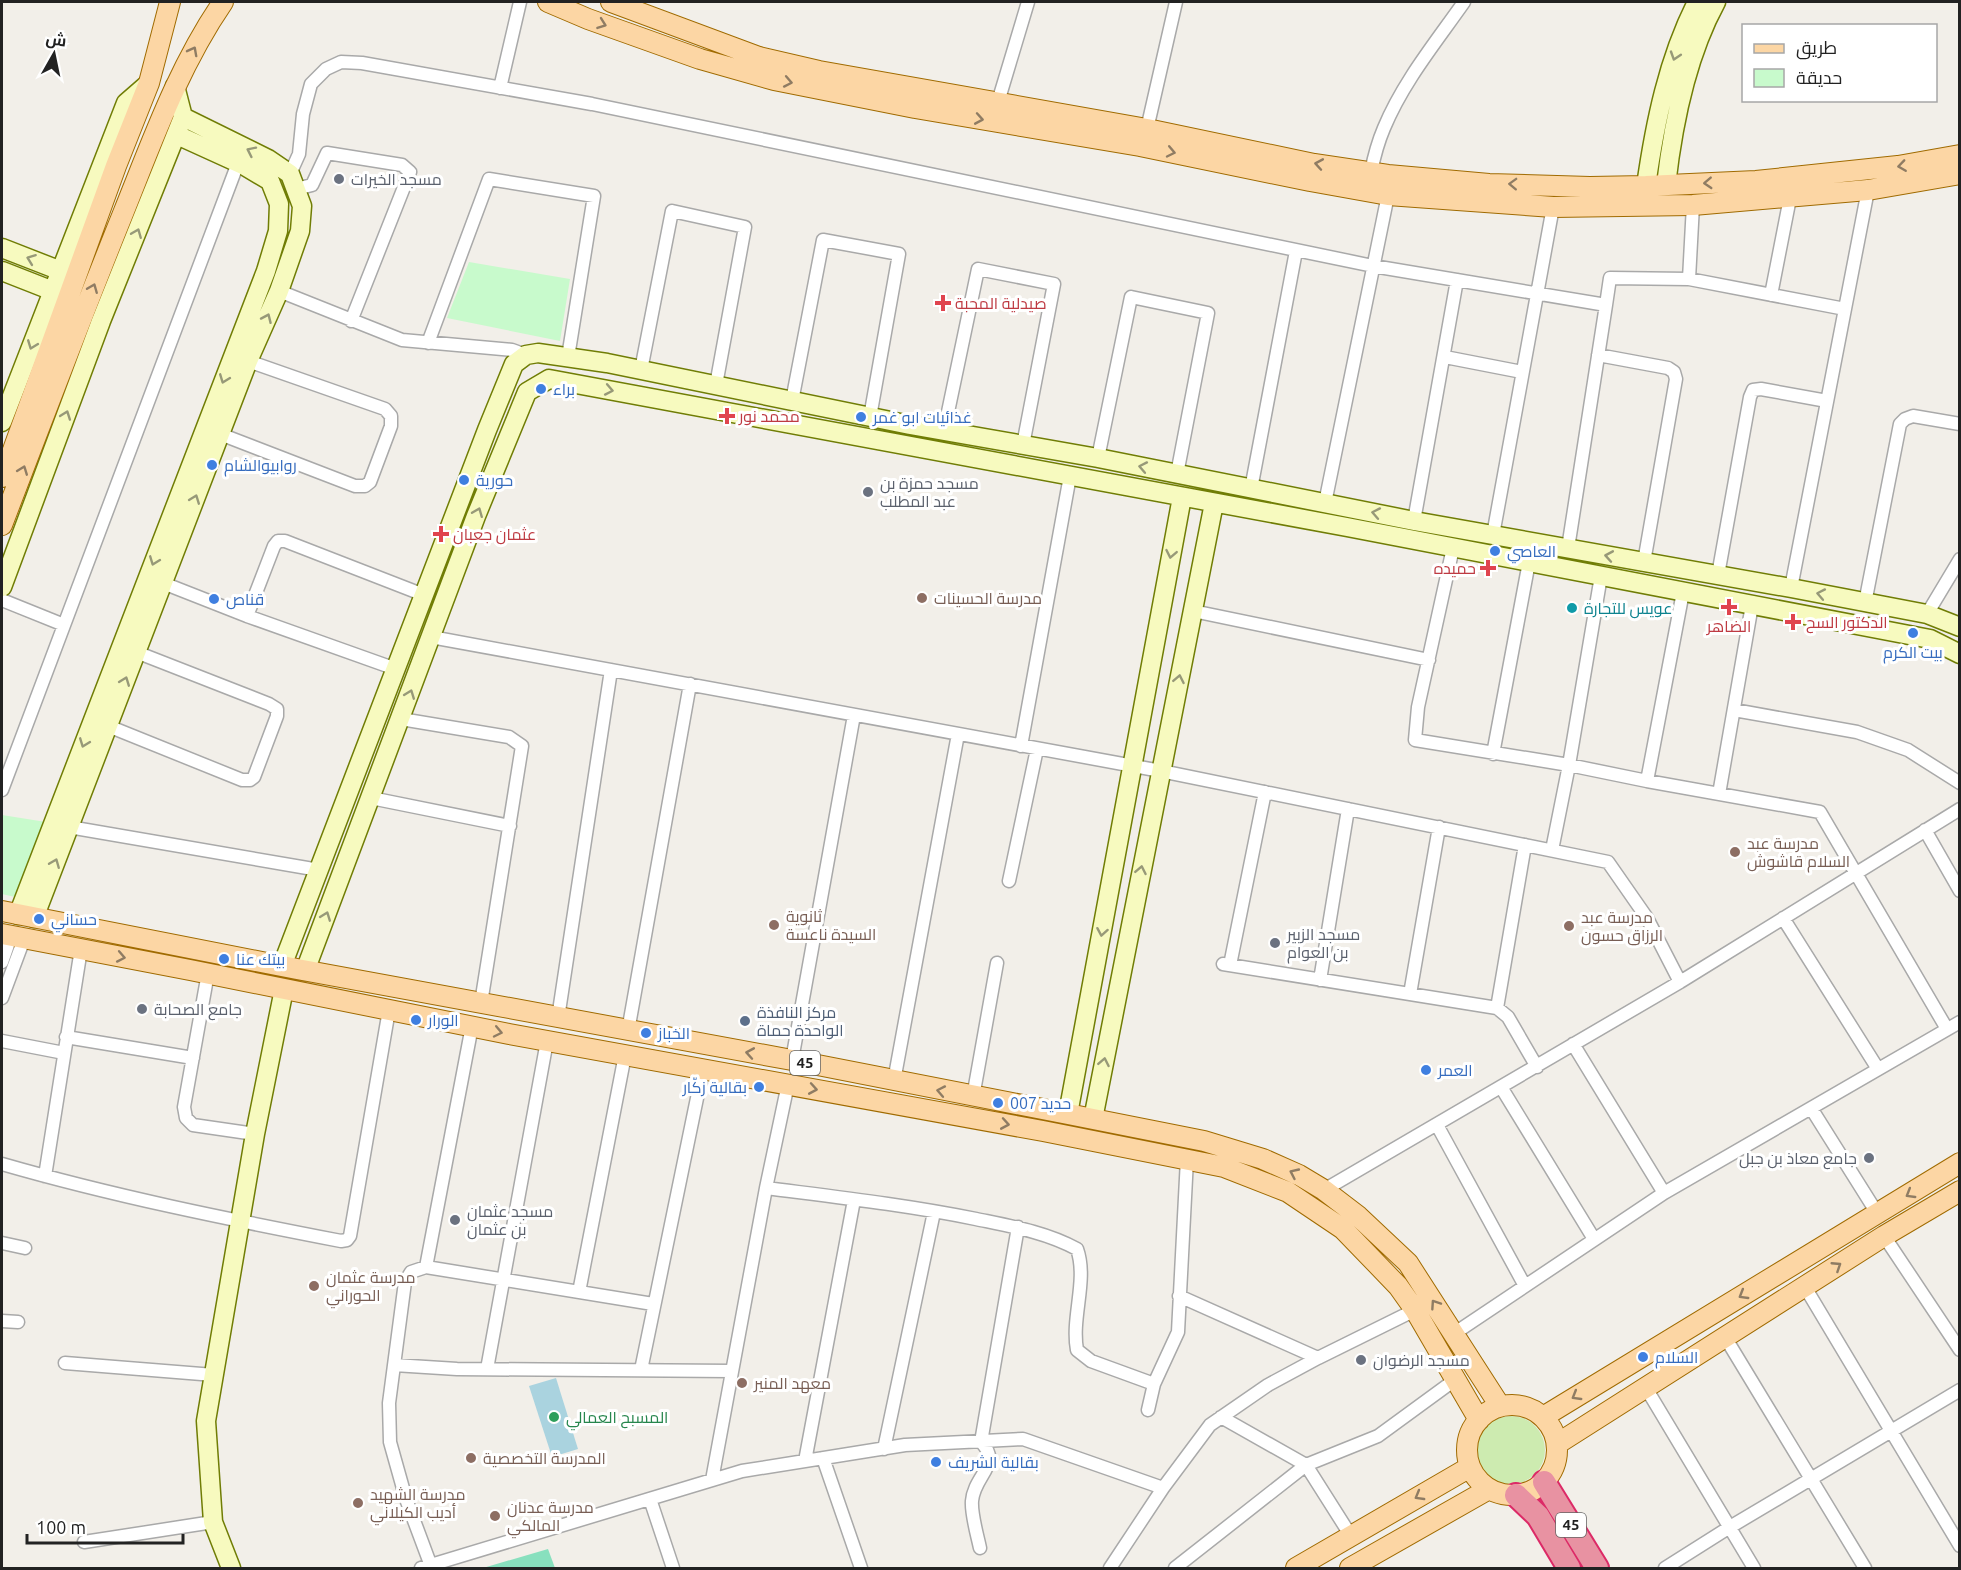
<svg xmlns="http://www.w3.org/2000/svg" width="1961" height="1570" viewBox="0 0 1961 1570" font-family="Ubuntu,Cairo,sans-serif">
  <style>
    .grass { fill: #cdebb0 }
    .park { fill: #c8facc }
    .pitch { fill: #88e0be }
    .water { fill: #aad3df }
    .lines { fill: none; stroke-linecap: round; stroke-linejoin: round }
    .street-casing { stroke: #a9a9a9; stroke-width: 15 }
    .secondary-casing { stroke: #707d05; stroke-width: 21 }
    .primary-casing { stroke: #a06b00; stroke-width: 22 }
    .highway-casing { stroke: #dc2a67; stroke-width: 26 }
    .street { stroke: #fff; stroke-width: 12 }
    .secondary { stroke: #f7fabf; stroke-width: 18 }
    .primary { stroke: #fcd6a4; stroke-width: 20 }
    .highway { stroke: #e892a2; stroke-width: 22 }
    .oneway { stroke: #8f7c63 }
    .oneway2 { stroke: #979978 }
    .worship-dot { fill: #6b7280; stroke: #fff; stroke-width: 2 }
    .health-dot { fill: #e0444e; stroke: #fff; stroke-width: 2 }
    .shop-dot { fill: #3f7fe0; stroke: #fff; stroke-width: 2 }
    .education-dot { fill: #8d6e63; stroke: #fff; stroke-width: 2 }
    .culture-dot { fill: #0f9aa8; stroke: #fff; stroke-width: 2 }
    .service-dot { fill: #5c6f8a; stroke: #fff; stroke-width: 2 }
    .leisure-dot { fill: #2e9e5b; stroke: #fff; stroke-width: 2 }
    .labels { text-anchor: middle; stroke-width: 6; stroke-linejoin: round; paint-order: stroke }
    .shield { fill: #fff; stroke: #646464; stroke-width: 1.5 }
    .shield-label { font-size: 15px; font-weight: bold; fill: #222 }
    .worship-label { font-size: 16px; fill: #5b616d; stroke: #fff; text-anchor: start }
    .health-label { font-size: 16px; fill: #be3a42; stroke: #fff; text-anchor: start }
    .shop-label { font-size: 16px; fill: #366cbe; stroke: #fff; text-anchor: start }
    .education-label { font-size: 16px; fill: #785e54; stroke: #fff; text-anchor: start }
    .culture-label { font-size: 16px; fill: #0d838f; stroke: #fff; text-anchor: start }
    .service-label { font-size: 16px; fill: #4e5e75; stroke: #fff; text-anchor: start }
    .leisure-label { font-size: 16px; fill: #27864d; stroke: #fff; text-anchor: start }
  </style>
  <rect width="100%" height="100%" fill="#f2efe9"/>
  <path class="grass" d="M1477 1450a34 34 0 1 1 68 0a34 34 0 1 1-68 0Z"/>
  <path class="park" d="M469,262L570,279L560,341L447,318Z
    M2,815L46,822L15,897L2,894Z"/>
  <path class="pitch" d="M548,1549L555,1568H483Z"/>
  <path class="water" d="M556,1378L578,1449L552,1457L529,1386Z"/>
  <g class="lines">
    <g class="street-casing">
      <path id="street" d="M500,88L520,2
        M998,102L1028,2
        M1147,129L1176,2
        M1371,172C1374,157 1378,142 1384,128C1403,82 1436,42 1464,2
        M290,174L299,154L303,114L311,84L326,69L341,62L362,63L592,104L1373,266L1606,305L1610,278L1689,279L1845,309
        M296,189L312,185L327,153L402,165L410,172L351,321
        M1689,279L1693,205
        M279,291L402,340L512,350L526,355
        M1771,295L1790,198
        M428,343L489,179L594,196L568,357
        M1598,355L1668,368L1674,372L1676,379L1644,562
        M1445,357L1522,372
        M641,370L672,211L745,227L716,385
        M792,401L823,240L899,254L870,417
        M944,431L978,269L1054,284L1023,445
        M220,434L355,486H365L370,482L391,426V416L385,409L248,361
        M1098,458L1131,297L1208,313L1177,474
        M1251,489L1296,251
        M1325,503L1388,195
        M1414,521L1457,280
        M1493,535L1553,207
        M1453,548L1418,707L1415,740L1569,765L1647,781L1820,812L1947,1029
        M1568,548L1606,305
        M1718,575L1750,397L1753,390L1761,389L1827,401
        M163,583L247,616L396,669
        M1791,588L1868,190
        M2,600L64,625
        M1865,603L1900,424L1905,419L1913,416L1960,424
        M1193,611L1429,660
        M1927,614L1960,559
        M247,616L274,546L278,541H285L424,595
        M431,637L1161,771L1608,862L1647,918L1680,982
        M1734,710L1857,732L1908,750L1960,783
        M401,719L509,737L522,746L481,1003
        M108,726L242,780H250L254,777L277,716V709L269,704L136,652
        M1021,746L1070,476
        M1493,754L1529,562
        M1647,781L1683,592
        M2,790L238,163
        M1719,794L1752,605
        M371,798L510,826
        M69,827L319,870
        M1925,830L1960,891
        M1552,850L1569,765L1601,576
        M1009,881L1037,749
        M1783,918L1878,1069
        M2,962L11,936
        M1223,964L1497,1008L1508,1017L1537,1067
        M1230,965L1265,792
        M208,973L184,1107L186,1118L193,1125L255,1134
        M1320,980L1348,809
        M1410,994L1439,827
        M2,998L24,939
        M1497,1008L1525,845
        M558,1018L611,670
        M628,1031L690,684
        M66,1037L193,1058
        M2,1041L64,1053
        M792,1060L854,715
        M894,1081L958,734
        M1501,1087L1594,1239
        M973,1097L997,963
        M1811,1108L1877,1213
        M1437,1125L1525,1286
        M2,1164C113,1196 227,1219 341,1241L347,1240L350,1236L389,1010
        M45,1176L81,949
        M766,1188C836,1197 907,1205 976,1219C1010,1226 1046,1232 1077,1249C1088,1280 1071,1317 1077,1350L1091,1361L1154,1384
        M1324,1190L1680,982L1960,809
        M1664,1193L1960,1022
        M1884,1236L1960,1350
        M2,1243L25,1248
        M426,1267L472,1026
        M1805,1287L1960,1546
        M579,1292L625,1055
        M1179,1296L1318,1358
        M2,1321L18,1322
        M1455,1333L1664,1193L1573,1044
        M1725,1337L1865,1568
        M65,1363L214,1375
        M394,1365L457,1369L732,1371
        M487,1369L547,1041
        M641,1370L703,1069
        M1646,1388L1754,1568
        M1148,1410L1154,1384L1178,1332L1187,1159
        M1221,1417L1306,1465L1351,1536
        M884,1449L934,1212
        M823,1458L861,1568
        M805,1461L854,1200
        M712,1480L766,1188L788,1084
        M650,1499L673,1568
        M84,1542L213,1522
        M980,1548C977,1534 971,1514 972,1501C974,1475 1003,1464 981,1442L1018,1227
        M431,1566L406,1499L390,1442L389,1403L405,1282L411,1272L426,1267L653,1304
        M421,1568L742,1471L905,1445L1023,1439L1163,1488
        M1110,1568L1163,1488L1210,1425L1268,1385L1318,1358L1415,1310
        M1175,1568L1306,1465L1378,1436L1456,1379
        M1665,1568L1730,1527L1960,1390"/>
    </g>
    <g class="secondary-casing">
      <path id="secondary" d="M1666,185C1673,123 1686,57 1716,2
        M1646,186C1655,123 1668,59 1697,2
        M2,248L61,271
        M2,271L53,291
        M2,422L126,103L149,83
        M2,587L101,321L183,117L175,86
        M18,915L266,271L278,231L279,204L270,181L243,165L177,135
        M34,918L248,361L279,291L300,231L302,206L290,174L268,159L183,117
        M282,966L487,430L514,364L526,355L538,353L607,363L910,425L1098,458L1414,521L1791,588L1927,614L1960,627
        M305,971L476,516L527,392L549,379L1347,527L1930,639L1960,654
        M1068,1114L1182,497
        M1093,1119L1214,503
        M231,1568L213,1522L206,1421L255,1134L284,989"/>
    </g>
    <g class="primary-casing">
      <path id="primary" d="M548,2L588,19L700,59L774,80L915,108L1140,146L1310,181L1388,195L1553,207L1693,205L1868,190L1960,174
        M611,2L759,57L819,71L1147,129L1314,164L1388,175L1489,184L1590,187L1646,186L1756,181L1898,166L1960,155
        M2,477L13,450L116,166L149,83L170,2
        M2,525C42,420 82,315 124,211C153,139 179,66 223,2
        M2,911L297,969L792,1060L1068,1114L1204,1141L1263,1159L1299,1175L1324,1190L1358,1216L1408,1263L1500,1406
        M2,934L190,970L509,1034L1043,1131L1224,1167L1288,1192L1343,1229L1398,1286L1415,1310L1479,1420
        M1467 1450a45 45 0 1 1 90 0a45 45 0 1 1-90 0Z
        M1543,1417L1960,1163
        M1557,1444L1884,1236L1960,1191
        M1296,1568L1470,1467
        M1350,1568L1489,1489"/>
    </g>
    <g class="highway-casing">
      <path id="highway" d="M1544,1482L1597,1568
        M1516,1495L1538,1516L1569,1568"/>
    </g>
    <use href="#street" class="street"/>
    <use href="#secondary" class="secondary"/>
    <use href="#primary" class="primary"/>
    <use href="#highway" class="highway"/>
  </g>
  <defs><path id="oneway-chevron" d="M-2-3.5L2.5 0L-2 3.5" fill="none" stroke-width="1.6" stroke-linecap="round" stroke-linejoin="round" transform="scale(1.5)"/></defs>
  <g class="oneway">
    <use href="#oneway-chevron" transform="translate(602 24) rotate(20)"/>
    <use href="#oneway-chevron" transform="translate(193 51) rotate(-62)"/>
    <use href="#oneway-chevron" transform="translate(788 82) rotate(11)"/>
    <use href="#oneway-chevron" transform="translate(979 119) rotate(10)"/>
    <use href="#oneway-chevron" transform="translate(1171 152) rotate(12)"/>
    <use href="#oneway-chevron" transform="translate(1319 164) rotate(-170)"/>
    <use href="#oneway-chevron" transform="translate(1902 166) rotate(172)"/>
    <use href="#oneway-chevron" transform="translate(1708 183) rotate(177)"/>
    <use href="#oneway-chevron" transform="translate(1513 184) rotate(-178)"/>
    <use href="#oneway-chevron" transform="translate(93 288) rotate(-68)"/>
    <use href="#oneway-chevron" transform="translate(23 470) rotate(-69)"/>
    <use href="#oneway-chevron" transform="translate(121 957) rotate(11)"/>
    <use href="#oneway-chevron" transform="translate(498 1032) rotate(12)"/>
    <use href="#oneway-chevron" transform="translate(750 1053) rotate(-170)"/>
    <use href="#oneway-chevron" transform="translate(813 1089) rotate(10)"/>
    <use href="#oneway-chevron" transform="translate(941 1091) rotate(-169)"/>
    <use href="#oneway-chevron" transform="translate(1005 1124) rotate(10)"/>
    <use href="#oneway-chevron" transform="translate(1294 1173) rotate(-155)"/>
    <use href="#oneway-chevron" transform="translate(1910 1194) rotate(149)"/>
    <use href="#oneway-chevron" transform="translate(1837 1266) rotate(-33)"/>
    <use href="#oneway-chevron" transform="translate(1743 1295) rotate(149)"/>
    <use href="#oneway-chevron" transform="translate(1435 1304) rotate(-124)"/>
    <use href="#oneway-chevron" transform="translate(1576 1396) rotate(149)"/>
    <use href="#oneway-chevron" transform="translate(1419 1496) rotate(150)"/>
  </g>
  <g class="oneway2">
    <use href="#oneway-chevron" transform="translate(1675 56) rotate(108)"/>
    <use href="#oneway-chevron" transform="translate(251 151) rotate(-154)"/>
    <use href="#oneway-chevron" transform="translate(137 233) rotate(-68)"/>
    <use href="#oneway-chevron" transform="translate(31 259) rotate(-159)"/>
    <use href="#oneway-chevron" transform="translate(267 318) rotate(-66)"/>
    <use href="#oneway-chevron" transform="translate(32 345) rotate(111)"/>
    <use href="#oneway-chevron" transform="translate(224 379) rotate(111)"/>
    <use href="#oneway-chevron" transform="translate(609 390) rotate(11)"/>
    <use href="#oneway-chevron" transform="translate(66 415) rotate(-70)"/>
    <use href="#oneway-chevron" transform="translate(1143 467) rotate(-169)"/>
    <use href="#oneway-chevron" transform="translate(195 499) rotate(-69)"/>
    <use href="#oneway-chevron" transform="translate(478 512) rotate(-68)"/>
    <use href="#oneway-chevron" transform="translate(1376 513) rotate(-169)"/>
    <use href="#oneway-chevron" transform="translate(1171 554) rotate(101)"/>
    <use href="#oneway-chevron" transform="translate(1609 556) rotate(-170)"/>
    <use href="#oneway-chevron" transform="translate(154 561) rotate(111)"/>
    <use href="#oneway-chevron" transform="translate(1821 594) rotate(-169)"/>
    <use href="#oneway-chevron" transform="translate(1179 679) rotate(-79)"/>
    <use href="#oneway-chevron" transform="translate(125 681) rotate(-69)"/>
    <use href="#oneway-chevron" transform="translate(410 694) rotate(-69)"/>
    <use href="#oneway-chevron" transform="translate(84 743) rotate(111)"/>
    <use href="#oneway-chevron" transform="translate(55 863) rotate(-68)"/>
    <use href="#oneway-chevron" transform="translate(1141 870) rotate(-79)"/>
    <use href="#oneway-chevron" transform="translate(326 916) rotate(-69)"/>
    <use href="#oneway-chevron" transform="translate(1102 932) rotate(100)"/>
    <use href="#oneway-chevron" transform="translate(1104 1062) rotate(-79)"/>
  </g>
  <g class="worship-dot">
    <circle cx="339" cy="179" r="6"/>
    <circle cx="868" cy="492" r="6"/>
    <circle cx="1275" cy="943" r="6"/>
    <circle cx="142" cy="1009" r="6"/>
    <circle cx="1869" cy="1158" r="6"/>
    <circle cx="455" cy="1220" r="6"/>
    <circle cx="1361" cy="1360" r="6"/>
  </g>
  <g class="health-dot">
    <path d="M940 294h6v6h6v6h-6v6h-6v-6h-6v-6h6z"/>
    <path d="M724 407h6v6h6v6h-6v6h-6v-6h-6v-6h6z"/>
    <path d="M438 525h6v6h6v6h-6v6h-6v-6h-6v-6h6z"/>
    <path d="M1485 559h6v6h6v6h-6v6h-6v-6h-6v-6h6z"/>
    <path d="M1726 598h6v6h6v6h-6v6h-6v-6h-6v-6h6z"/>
    <path d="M1790 613h6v6h6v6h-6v6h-6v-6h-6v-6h6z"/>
  </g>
  <g class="shop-dot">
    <circle cx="541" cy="389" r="6"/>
    <circle cx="861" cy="417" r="6"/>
    <circle cx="212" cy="465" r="6"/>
    <circle cx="464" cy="480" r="6"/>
    <circle cx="1495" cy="551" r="6"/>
    <circle cx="214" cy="599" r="6"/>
    <circle cx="1913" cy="633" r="6"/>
    <circle cx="39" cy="919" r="6"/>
    <circle cx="224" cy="959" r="6"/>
    <circle cx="416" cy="1020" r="6"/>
    <circle cx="646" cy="1033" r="6"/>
    <circle cx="1426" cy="1070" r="6"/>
    <circle cx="759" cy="1087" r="6"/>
    <circle cx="998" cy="1103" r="6"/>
    <circle cx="1643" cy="1357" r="6"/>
    <circle cx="936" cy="1462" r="6"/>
  </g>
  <g class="education-dot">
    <circle cx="922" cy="598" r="6"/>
    <circle cx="1735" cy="852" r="6"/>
    <circle cx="774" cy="925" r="6"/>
    <circle cx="1569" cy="926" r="6"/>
    <circle cx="314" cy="1286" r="6"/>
    <circle cx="742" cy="1383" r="6"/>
    <circle cx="471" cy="1458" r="6"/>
    <circle cx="358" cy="1503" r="6"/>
    <circle cx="495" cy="1516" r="6"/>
  </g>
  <circle class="culture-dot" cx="1572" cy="608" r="6"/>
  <circle class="service-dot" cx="745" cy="1021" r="6"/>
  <circle class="leisure-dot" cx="554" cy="1417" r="6"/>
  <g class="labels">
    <g class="shield">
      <rect x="790" y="1051" width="30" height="24" rx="4.5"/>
      <rect x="1556" y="1513" width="30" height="24" rx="4.5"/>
    </g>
    <g class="shield-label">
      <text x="805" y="1068">45</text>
      <text x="1571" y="1530">45</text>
    </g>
    <g class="worship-label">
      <text x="351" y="185">مسجد الخيرات</text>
      <text x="880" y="489">مسجد حمزة بن<tspan x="880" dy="18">عبد المطلب</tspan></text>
      <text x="1287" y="940">مسجد الزبير<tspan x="1287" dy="18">بن العوام</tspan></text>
      <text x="154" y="1015">جامع الصحابة</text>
      <text x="1857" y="1164" text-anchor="end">جامع معاذ بن جبل</text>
      <text x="467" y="1217">مسجد عثمان<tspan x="467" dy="18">بن عثمان</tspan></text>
      <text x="1373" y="1366">مسجد الرضوان</text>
    </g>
    <g class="health-label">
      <text x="955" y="309">صيدلية المحبة</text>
      <text x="739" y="422">محمد نور</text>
      <text x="453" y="540">عثمان جعبان</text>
      <text x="1476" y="574" text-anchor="end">حميده</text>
      <text x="1806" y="628">الدكتور السح</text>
      <text x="1729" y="632" text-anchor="middle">الضاهر</text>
    </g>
    <g class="shop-label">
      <text x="553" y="395">براء</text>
      <text x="873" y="423">غذائيات ابو غمر</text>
      <text x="224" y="471">روابيوالشام</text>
      <text x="476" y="486">حورية</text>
      <text x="1507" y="557">العاصي</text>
      <text x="226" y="605">قناص</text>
      <text x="1913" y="658" text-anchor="middle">بيت الكرم</text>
      <text x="51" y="925">حساني</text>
      <text x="236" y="965">بيتك عنا</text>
      <text x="428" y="1026">الورار</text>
      <text x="658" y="1039">الخباز</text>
      <text x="1438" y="1076">العمر</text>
      <text x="747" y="1093" text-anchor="end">بقالية زكّار</text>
      <text x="1010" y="1109">حديد 007</text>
      <text x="1655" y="1363">السلام</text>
      <text x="948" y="1468">بقالية الشريف</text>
    </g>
    <g class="education-label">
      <text x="934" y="604">مدرسة الحسينات</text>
      <text x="1747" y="849">مدرسة عبد<tspan x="1747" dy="18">السلام قاشوش</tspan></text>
      <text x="786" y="922">ثانوية<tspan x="786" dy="18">السيدة ناعسة</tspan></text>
      <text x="1581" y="923">مدرسة عبد<tspan x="1581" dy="18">الرزاق حسون</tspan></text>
      <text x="326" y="1283">مدرسة عثمان<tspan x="326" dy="18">الحوراني</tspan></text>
      <text x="754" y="1389">معهد المنير</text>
      <text x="483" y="1464">المدرسة التخصصية</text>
      <text x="370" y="1500">مدرسة الشهيد<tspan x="370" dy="18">أديب الكيلاني</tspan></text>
      <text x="507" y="1513">مدرسة عدنان<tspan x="507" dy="18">المالكي</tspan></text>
    </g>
    <g class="culture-label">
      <text x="1584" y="614">عويس للتجارة</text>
    </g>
    <g class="service-label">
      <text x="757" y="1018">مركز النافذة<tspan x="757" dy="18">الواحدة حماة</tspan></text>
    </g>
    <g class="leisure-label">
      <text x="566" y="1423">المسبح العمالي</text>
    </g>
  </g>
  <rect width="1961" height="1570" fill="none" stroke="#222222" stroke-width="6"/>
  <rect x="1742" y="24" width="195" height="78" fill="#ffffff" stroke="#a7a7a7" stroke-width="1.5"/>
  <rect x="1754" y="44" width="30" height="9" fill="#fcd6a4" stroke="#a7a7a7" stroke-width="1.5"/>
  <text x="1796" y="54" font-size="18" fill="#222222">طريق</text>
  <rect x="1754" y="69" width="30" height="18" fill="#c8facc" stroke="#a7a7a7" stroke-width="1.5"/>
  <text x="1796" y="84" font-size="18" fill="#222222">حديقة</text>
  <g transform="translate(54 54) rotate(9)" stroke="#ffffff" stroke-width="4.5" paint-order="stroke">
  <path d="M0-4.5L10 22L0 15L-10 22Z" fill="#222222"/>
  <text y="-9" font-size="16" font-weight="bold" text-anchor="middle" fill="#222222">ش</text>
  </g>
  <path d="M27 1534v9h156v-9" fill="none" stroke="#222222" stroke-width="3"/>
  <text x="36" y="1534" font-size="18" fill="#222222" stroke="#ffffff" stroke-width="4.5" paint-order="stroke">100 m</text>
</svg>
